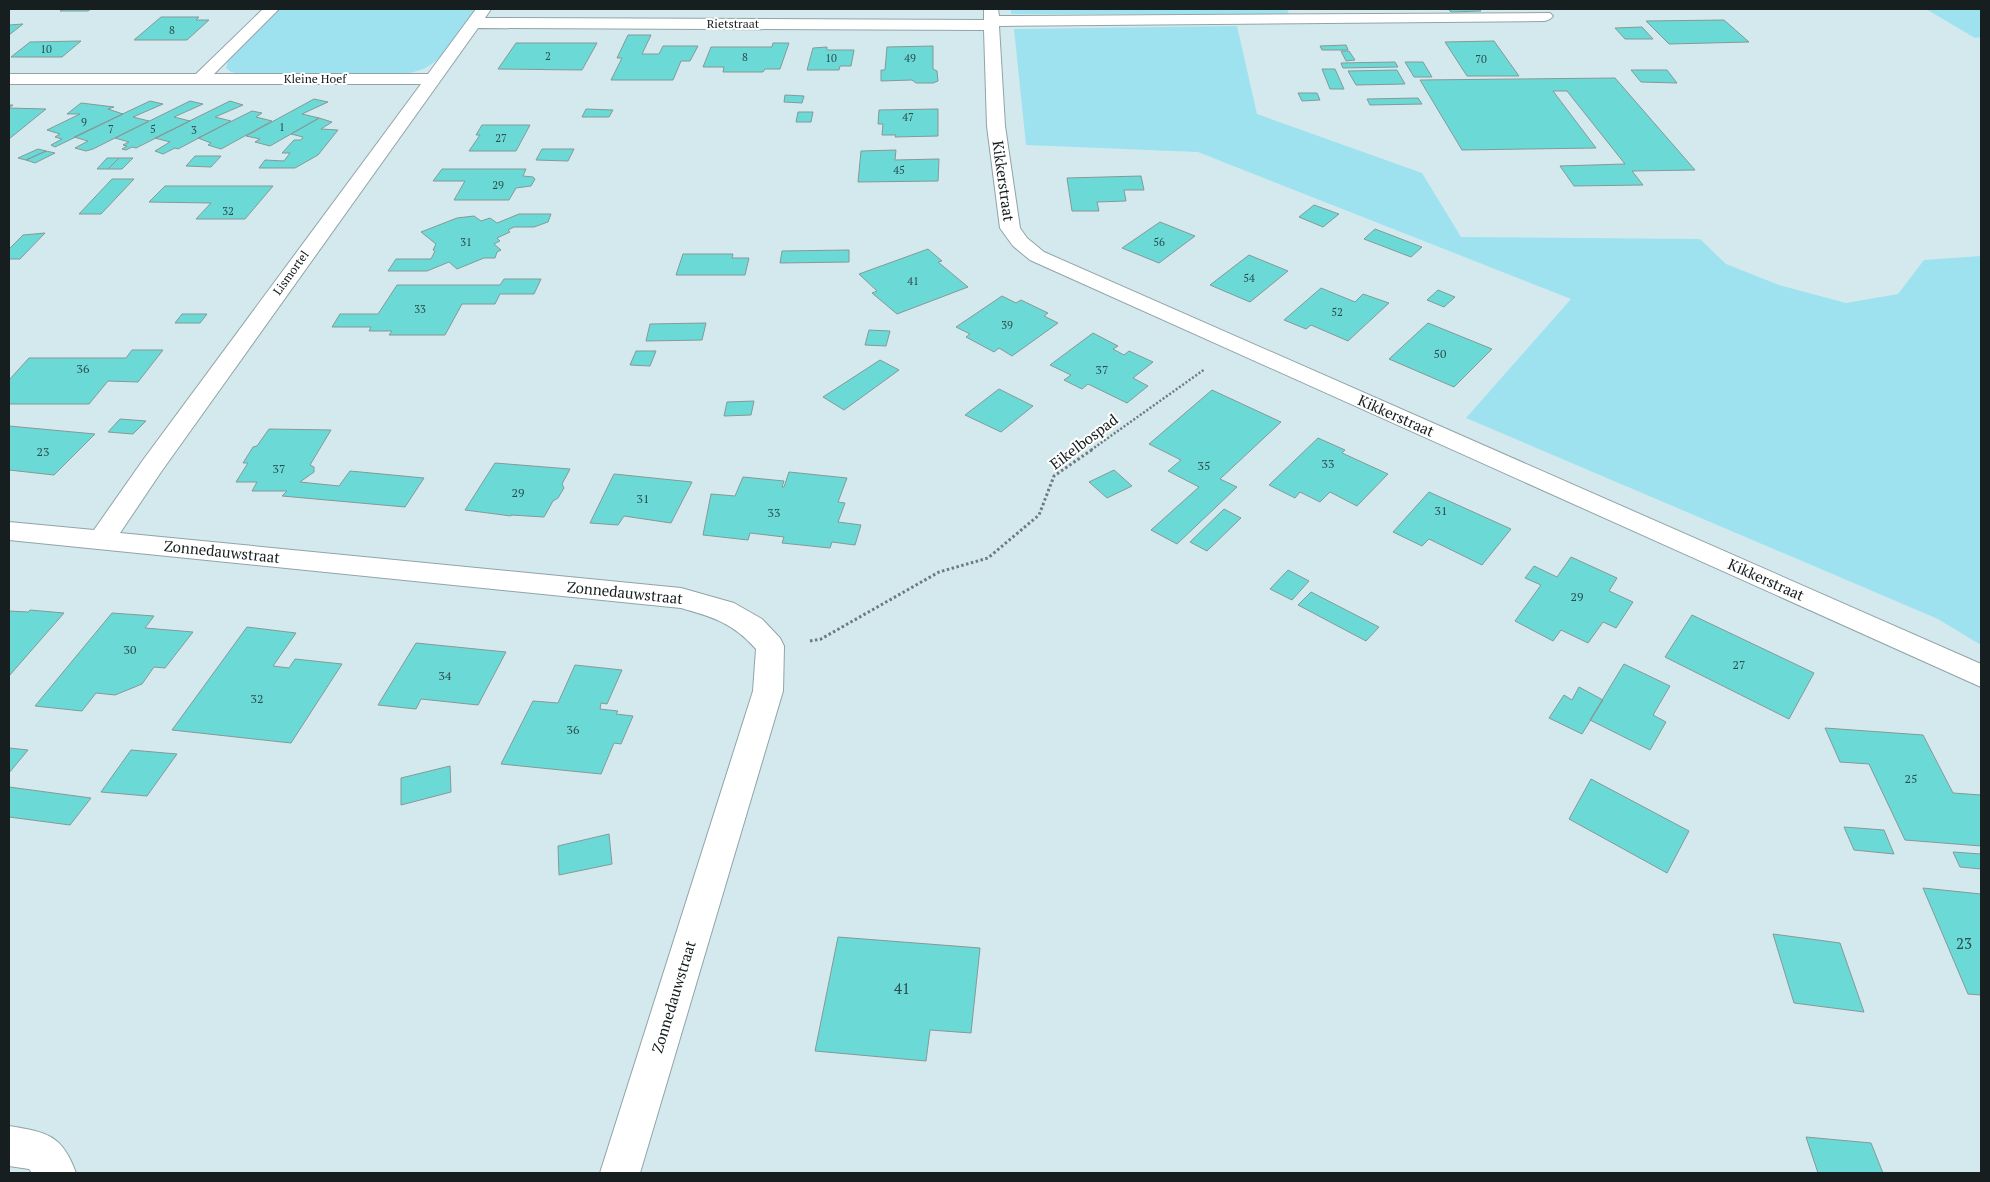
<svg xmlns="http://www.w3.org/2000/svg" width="1990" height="1182" viewBox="0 0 1990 1182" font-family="'PT Serif',serif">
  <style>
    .green { fill: #9ee2f0 }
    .building { fill: #6bdad6; stroke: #859998 }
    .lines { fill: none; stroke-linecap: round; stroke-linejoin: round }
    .minor-casing { stroke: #90a4a8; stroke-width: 2 }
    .path-far1 { stroke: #6d7b7e; stroke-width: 2.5; stroke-dasharray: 2 2; stroke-linecap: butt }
    .path { stroke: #6d7b7e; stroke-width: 3; stroke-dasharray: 2.5 2.5; stroke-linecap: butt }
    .minor { fill: #fff; fill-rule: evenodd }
    .labels { text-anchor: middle; stroke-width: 4; stroke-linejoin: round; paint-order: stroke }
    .far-number-label { font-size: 11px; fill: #2b4d4e }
    .far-street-label { font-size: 12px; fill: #161e20; stroke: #fff }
    .number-label { font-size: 12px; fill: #2b4d4e }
    .street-label { font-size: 15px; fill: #161e20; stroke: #fff }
    .near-number-label { font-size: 15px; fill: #2b4d4e }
  </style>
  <rect width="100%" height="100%" fill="#d4e9ed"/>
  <path class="green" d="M280,9H476C462,27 444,61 423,69C413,73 402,74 392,75H245L231,72L226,68L228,61Z
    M1011,9H1287L1289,14H1011Z
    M1926,9H1981V37L1975,38Z
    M1237,26L1257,114L1422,173L1461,237L1700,239L1726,264L1779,285L1846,303L1898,294L1924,260L1981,256V645L1938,619L1466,418L1571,299L1198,152L1026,145L1014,29Z"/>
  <path class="building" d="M64,9H91L88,11H60Z
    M1448,9H1479L1481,11L1451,12Z
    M161,17H199L196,20H209L187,40H134Z
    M1724,20L1749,42L1669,44L1646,21Z
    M23,24L9,35V25Z
    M1642,27L1653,39H1625L1615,28Z
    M628,35H651L642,54H659L663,46H698L690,61H681L673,80H611L622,58H617Z
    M81,41L62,57H11L30,42Z
    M1494,41L1519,76H1467L1445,42Z
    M516,43H597L582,70L498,69Z
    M773,43H789L780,69H765L763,72H723L724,67H703L711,47H772Z
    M1346,45L1348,50H1322L1320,46Z
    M933,46V69L937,71L938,81L933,83H916L912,80L881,81V70H885L887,47Z
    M827,47V50H854L851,66H840L839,70H807L813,48Z
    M1341,51H1349L1355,60L1346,61Z
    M1395,62L1398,67L1343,68L1341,63Z
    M1405,62H1423L1432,77H1414Z
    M1322,69H1335L1344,89H1330Z
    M1397,70L1405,84L1356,85L1348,71Z
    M1631,70H1667L1677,83L1641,82Z
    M1615,78L1695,170L1632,171L1643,185L1574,186L1560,166L1625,164L1567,91H1553L1596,148L1462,150L1420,80Z
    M1298,93H1317L1320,100L1302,101Z
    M785,95L804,96L802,103L784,102Z
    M1418,98L1422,104L1370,105L1367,99Z
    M314,99L328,102L302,114L319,118L270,146L255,142L260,139L246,136Z
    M150,101L163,104L133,117L149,121L93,149L86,151L75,148L88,141L74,137Z
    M190,101L203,104L174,117L190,121L136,148L132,147L126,150L122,149L127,146L123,145L129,142L115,138Z
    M230,101L243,105L215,117L231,121L178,149L175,148L163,154L155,151L170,142L155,138Z
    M81,103L114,107L108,109L123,114L55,147L51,145L62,139L55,137L60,134L47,130L80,114H67Z
    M9,105H13L9,108L46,109L9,139Z
    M586,109L613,110L609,117H582Z
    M938,109V136L895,137L896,135H882L883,124H878L879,110Z
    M252,111L262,113L256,117L272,121L221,149L208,145L211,143L198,138Z
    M798,112H813L811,122H796Z
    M319,118L332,122L321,129L338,130L318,155L295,168H259L265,160L284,161L290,153H282L294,140H301L303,137L291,134Z
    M482,125H530L516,151H469L480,135H476Z
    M38,149L46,151L26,160L18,158Z
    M542,149H574L568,161L536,160Z
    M896,150L895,160L939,159L938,181L858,182L861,151Z
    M46,151L55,153L35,163L26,160Z
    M195,156H221L211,167L186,166Z
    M107,158H119L108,169H97Z
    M119,158H133L122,169H108Z
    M442,169H526L523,176L533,177L535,179L531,186L516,188L509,200H454L465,181H433Z
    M1141,176L1144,190H1124L1126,201L1097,202L1099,211H1072L1067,178Z
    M112,179H134L101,214H79Z
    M165,186H273L245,219H196L211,203L149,202Z
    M1314,205L1339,214L1323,227L1299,217Z
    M519,214H551L548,222L534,227H514L508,230L510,232L497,238L500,241L494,244L501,250L497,252L495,258H484L457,269L449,262L427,271H388L396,259H431L435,251L433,250L436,244L421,232L457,218L474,216L481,221L490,218L497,223Z
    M1160,222L1195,236L1159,263L1122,248Z
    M1375,229L1422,247L1411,257L1364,239Z
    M45,233L20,259H9V249L23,235Z
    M928,249L942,261L938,262L968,287L897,314L872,293L877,291L859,274Z
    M849,250V262L780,263L782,251Z
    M683,254H733L732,258H749L745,275H676Z
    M1249,255L1288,271L1250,302L1210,285Z
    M504,279H541L534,294H500L495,304H462L445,335H389L392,331H369L371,327H332L340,314H378L397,285H500Z
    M1321,288L1355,302L1363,294L1389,303L1348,341L1311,325L1306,329L1284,320Z
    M1438,290L1455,297L1444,307L1427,300Z
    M1002,296L1016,303L1021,300L1048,313L1044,316L1058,323L1012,356L999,348L994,352L966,337L970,334L956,327Z
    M182,314H207L200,323H175Z
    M706,323L702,340L646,341L650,324Z
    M1428,323L1492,349L1454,387L1389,359Z
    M869,330L890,331L886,346L865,345Z
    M1093,333L1118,346L1113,349L1124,355L1129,351L1153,362L1133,378L1148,386L1127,403L1088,384L1082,389L1064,380L1071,375L1050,365Z
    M132,350H163L138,382L108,381L89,404H9V380L29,358H126Z
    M636,351H656L650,366L630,365Z
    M880,360L899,370L844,410L823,397Z
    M999,389L1033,406L1001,432L965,415Z
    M1212,390L1281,422L1220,479L1237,487L1177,544L1151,530L1199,487L1168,471L1181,460L1149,444Z
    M754,401L751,415L724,416L727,402Z
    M120,419L146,421L133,434L108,432Z
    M9,426L95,434L54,475L9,470Z
    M269,429L331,430L310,465L314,467V472L300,482L339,486L350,471L424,478L405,507L282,496L287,491H252L257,482H236L248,463H243L253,447L257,446Z
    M1318,438L1345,450L1342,453L1388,474L1357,506L1330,492L1320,502L1300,492L1295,498L1269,485Z
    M495,463L570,469L562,484L564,488L558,498L553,501L544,517L511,515V516L465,510Z
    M1114,470L1132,486L1107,498L1089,482Z
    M789,472L847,478L838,502L845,503L838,522L861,525L855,545L832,542L830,548L782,543L784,537L750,533L748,540L703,535L711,494L735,496L743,477L784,481L782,487H784Z
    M614,474L692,482L671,523L624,516L618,525L590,523Z
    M1429,492L1511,529L1482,565L1429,539L1422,546L1393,532Z
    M1224,509L1241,518L1207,551L1190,542Z
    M1571,557L1617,578L1609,591L1633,602L1616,628L1603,622L1588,643L1561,630L1553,641L1515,621L1541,585L1525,578L1534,566L1557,577Z
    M1288,570L1309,581L1292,600L1270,589Z
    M1311,592L1379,627L1366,641L1298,605Z
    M30,610L64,613L9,676V611L28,612Z
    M112,613L154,616L145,628L193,632L165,668L154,667L142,684L115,695L96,693L82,711L35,706Z
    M1692,615L1814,673L1789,719L1665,657Z
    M247,627L296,633L273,666L289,668L295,659L342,664L291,743L172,730Z
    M416,643L506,652L478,705L421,699L416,709L378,705Z
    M1624,664L1670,686L1653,715L1666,722L1650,750L1590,720Z
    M575,665L622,670L607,704L601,703L600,709L618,711L616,714L633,716L621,744L614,743L601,774L501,764L533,701L558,703Z
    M1579,687L1603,700L1582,734L1549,718L1564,695L1572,700Z
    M1825,728L1923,735L1953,793L1981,795V846L1905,840L1869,764L1840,762Z
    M9,748L28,750L9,773Z
    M131,750L177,754L147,796L101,792Z
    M450,766L451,792L401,805V778Z
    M1591,779L1689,831L1667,873L1569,819Z
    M9,787L91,798L70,825L9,817Z
    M1844,827L1884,830L1894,854L1854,850Z
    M609,834L612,864L559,875L558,846Z
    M1953,852L1981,854V869L1960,867Z
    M1923,888L1981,894V995L1968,994Z
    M1773,934L1840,943L1864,1012L1794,1003Z
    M838,937L980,948L971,1033L930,1030L926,1061L815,1051Z
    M1806,1137L1871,1143L1883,1173H1818Z"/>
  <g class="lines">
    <g class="minor-casing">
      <path id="minor" d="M263,9H279L214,74H428L476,9H491L485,18L984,20V9H998L999,16L1550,13L1553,16L1550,19L1545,21L999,26L1005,126L1020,228L1027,238L1044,252L1981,664V687L1030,260L1013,246L1000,228L987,126L984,30L478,28L161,472L120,533L681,588L734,603L762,619L780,638L784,646L783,691L640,1173H600L753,691L756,649C733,623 713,617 681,608L9,540V522L94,530L143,460L421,84H9V74H196Z
        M9,1126C46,1132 62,1134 76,1173H32L29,1169L9,1166Z"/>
    </g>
    <path class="path-far1" d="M1091,450L1205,369"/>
    <path class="path" d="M810,641L821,639L939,572L988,558L1039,515L1054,476L1093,449"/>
    <use href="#minor" class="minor"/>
  </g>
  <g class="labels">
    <g class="far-number-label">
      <text x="172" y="34">8</text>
      <text x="46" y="53">10</text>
      <text x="548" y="60">2</text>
      <text x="745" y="61">8</text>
      <text x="831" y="62">10</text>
      <text x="910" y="62">49</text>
      <text x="1481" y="63">70</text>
      <text x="908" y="121">47</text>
      <text x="84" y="126">9</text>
      <text x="282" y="131">1</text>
      <text x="111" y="133">7</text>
      <text x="153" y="133">5</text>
      <text x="194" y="134">3</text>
      <text x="501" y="142">27</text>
      <text x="899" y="174">45</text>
      <text x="498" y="189">29</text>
      <text x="228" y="215">32</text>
      <text x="466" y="246">31</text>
      <text x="1159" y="246">56</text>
      <text x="1249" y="282">54</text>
      <text x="913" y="285">41</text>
      <text x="420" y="313">33</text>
      <text x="1337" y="316">52</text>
      <text x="1007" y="329">39</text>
    </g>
    <g class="far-street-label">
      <text x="733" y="28">Rietstraat</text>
      <text x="315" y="83">Kleine Hoef</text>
      <text transform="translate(291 273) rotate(-54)" y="4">Lismortel</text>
    </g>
    <g class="number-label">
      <text x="1440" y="358">50</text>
      <text x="83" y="373">36</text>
      <text x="1102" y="374">37</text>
      <text x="43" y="456">23</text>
      <text x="1328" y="468">33</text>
      <text x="1204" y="470">35</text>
      <text x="279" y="473">37</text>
      <text x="518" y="497">29</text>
      <text x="643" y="503">31</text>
      <text x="1441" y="515">31</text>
      <text x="774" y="517">33</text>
      <text x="1577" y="601">29</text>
      <text x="130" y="654">30</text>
      <text x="1739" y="669">27</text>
      <text x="445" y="680">34</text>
      <text x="257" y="703">32</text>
      <text x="573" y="734">36</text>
      <text x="1911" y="783">25</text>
    </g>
    <g class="street-label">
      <text transform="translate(1003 181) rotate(82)" y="5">Kikkerstraat</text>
      <text transform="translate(1396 416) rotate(24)" y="5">Kikkerstraat</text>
      <text transform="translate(1084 442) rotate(-37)" y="5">Eikelbospad</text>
      <text transform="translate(222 552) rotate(6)" y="5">Zonnedauwstraat</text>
      <text transform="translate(1766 580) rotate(24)" y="5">Kikkerstraat</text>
      <text transform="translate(625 593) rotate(6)" y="5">Zonnedauwstraat</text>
      <text transform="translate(674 997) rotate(-73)" y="5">Zonnedauwstraat</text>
    </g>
    <g class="near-number-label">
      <text x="1964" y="949">23</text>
      <text x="902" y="994">41</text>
    </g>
  </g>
  <rect width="1990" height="1182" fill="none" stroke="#161e20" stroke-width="20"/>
</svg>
